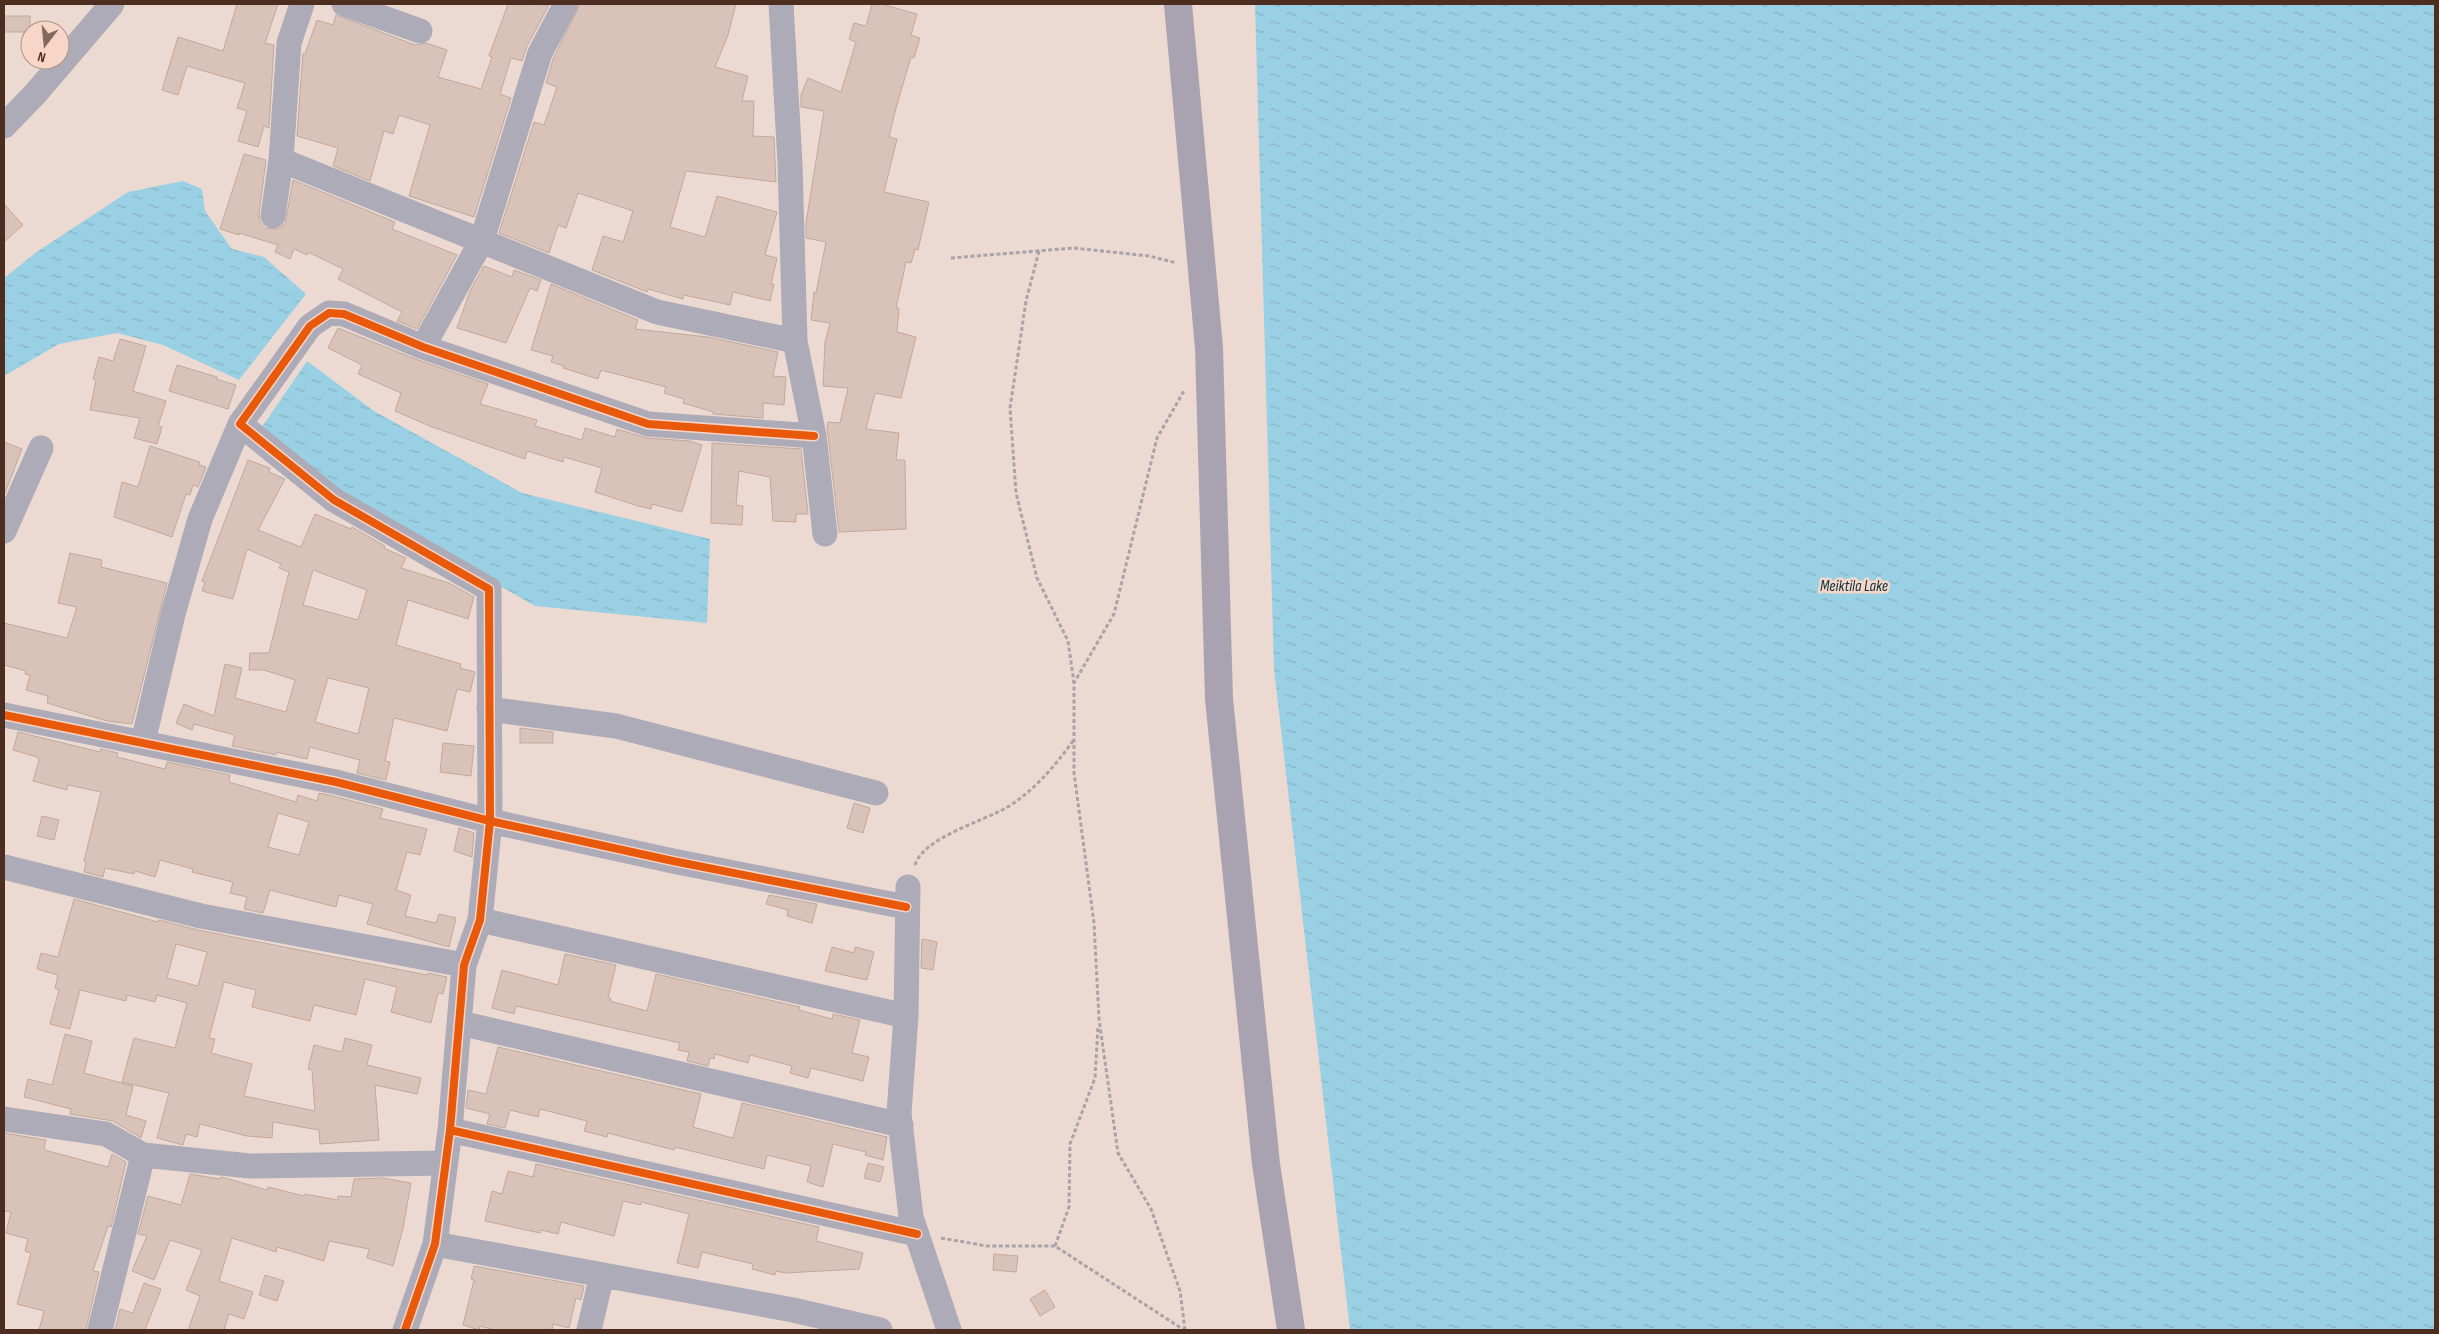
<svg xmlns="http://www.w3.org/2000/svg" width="2439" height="1334" viewBox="0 0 2439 1334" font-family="'Sofia Sans Condensed',sans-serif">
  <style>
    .water { fill: url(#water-ripples) }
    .building { fill: #d9c2b8; stroke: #bfa99f; fill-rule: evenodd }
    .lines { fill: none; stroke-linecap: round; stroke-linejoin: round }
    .path { stroke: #a9a2a8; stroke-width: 3; stroke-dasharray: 4 2.5; stroke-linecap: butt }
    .minor { stroke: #aeabb8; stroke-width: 25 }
    .primary { stroke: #a9a3b1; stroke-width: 28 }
    .cycleway-casing { stroke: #f7d6c8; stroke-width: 11 }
    .cycleway { stroke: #e8590c; stroke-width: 8 }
    .labels { text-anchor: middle; stroke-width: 5; stroke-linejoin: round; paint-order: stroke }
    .water-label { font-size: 16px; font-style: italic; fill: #093240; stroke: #f7d6c8 }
  </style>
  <defs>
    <pattern id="water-ripples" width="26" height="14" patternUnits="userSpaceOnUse" patternTransform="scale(1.25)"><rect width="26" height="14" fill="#99d0e4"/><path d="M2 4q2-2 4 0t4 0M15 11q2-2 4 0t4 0" fill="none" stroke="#86b3c3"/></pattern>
  </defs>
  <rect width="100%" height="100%" fill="#ecdad2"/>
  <path class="water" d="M1255,4H2435V1330H1350L1274,669Z
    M183,181L202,189L205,211L232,249L264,257L306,294L239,380L163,345L117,333L59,344L4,376V278L38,251L128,192Z
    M307,361L374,411L522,493L710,539L707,623L535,606L333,490L262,427Z"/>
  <path class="building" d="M237,4H278L265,43L274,45L269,128L264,126L258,147L238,141L247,111L237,108L245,83L187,66L178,95L162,90L178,37L223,51Z
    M508,4L549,5L527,46L522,61L511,58L500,94L511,98L474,217L409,196L430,125L399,115L393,134L384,131L370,181L333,166L338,148L297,136L303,53L305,54L317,20L333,25L336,15L415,45L426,43L447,50L438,77L481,89L492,57L489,56Z
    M580,4H736L728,35L715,67L748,76L742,101H754L753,136L774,137L776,182L686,171L670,227L705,237L717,196L777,212L765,255L777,258L771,284H774L770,301L733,292L730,305L684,295L683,299L648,289L647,292L592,270L603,236L623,242L633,211L578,193L566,228L558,225L549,253L499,233L534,122L544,125L557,87L546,83L553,59Z
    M872,4H881L917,14L911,35L920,38L914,58L911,57L896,108L889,137L897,139L884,192L929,202L918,250L915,249L911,263L906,262L896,308H899L897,332L916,337L901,398L875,393L866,429L899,433L896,460H905L906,529L839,532L827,427L828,422L840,423L848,388L823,386L825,342L830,323L811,320L814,292L816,293L826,242L806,238V223L824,111L801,107V95L808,78L841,92L856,42L849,39L854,23L866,26Z
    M4,16H30V32H4Z
    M244,154L266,160L259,214L260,222L265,228L278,229L285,224L293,180L395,222L392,229L457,255L417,329L397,321L402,312L338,279L343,269L308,252L307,255L294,249L290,259L275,252L278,245L239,233V235L220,229Z
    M4,204L23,225L4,242Z
    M484,266L512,277L514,270L541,280L537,291L530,288L506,343L457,328L470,291Z
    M551,284L638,320L635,329L708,337L778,352L773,376L786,377L784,405L763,403V418L713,414V412L707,410L683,403L684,399L664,393L666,387L601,370L598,379L563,368L564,366L551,362L553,356L531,350Z
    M338,328L418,360L488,384L480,404L537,420L535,426L582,440L585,428L615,437L617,429L647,438L690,441L702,445L682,512L652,504L651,509L638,506L595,492L602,468L564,457L563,462L527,451L525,459L432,427L395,411L401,393L358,374L362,365L328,348Z
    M120,339L146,346L133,391L166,401L158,426L162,427L157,444L134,438L140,418L90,410L96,380L93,379L99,357L113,361Z
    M177,365L217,377L216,379L236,385L228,409L169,391Z
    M4,442L22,449L5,493H4Z
    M712,443L801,449L808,514H796V522L773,521L770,477L739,471L736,505L743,506L742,525L711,523Z
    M150,446L200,462L199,465L206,467L198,487L193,485L190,495L186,494L172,537L114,517L122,482L138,487Z
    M248,460L270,468L269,472L285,479L258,530L301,547L315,514L351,529L352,527L385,546L384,548L406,558L401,568L449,583L474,597L468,619L408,600L396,645L461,664L460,668L475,672L470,692L457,689L447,731L394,718L385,761L390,762L386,780L357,773L360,760L310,747L307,759L276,752V755L232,746L235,735L194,724L192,730L176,723L184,704L214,716L225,664L242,668L235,698L286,712L295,680L264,670H249L250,653H269L289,572L279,568L281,564L247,549L233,599L202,591L205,582L202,581ZM313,570L367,590L358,620L303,605ZM328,678L369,688L358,734L315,722Z
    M70,553L102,560L101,567L167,583L132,724L107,721L47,703L48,696L26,690L30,675L25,674L26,671L4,665V623L67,638L77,607L58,603Z
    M520,728L553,732V743H520Z
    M18,732L100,752L101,749L118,753L117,757L165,769L167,762L230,775L229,782L296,802L298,795L317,801L319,793L333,796L383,809L380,818L427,829L420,855L407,852L396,890L411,895L405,916L436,923L439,914L456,918L449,947L367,924L373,904L339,895L336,907L270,890L263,913L244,909L247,897L230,893L233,882L192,872L193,869L160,860L155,877L135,871L134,874L105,868L103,877L84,872L86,862L84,861L101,792L68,785L67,790L33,781L39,760L37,757L13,750ZM278,813L309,822L299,855L268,847Z
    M443,743L474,746L471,776L440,772Z
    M854,803L870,808L863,833L847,828Z
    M42,816L59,820L54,840L37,836Z
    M459,828L474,833L472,857L454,851Z
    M769,895L817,904L812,923L787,916L788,910L766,904Z
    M74,899L158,922L159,920L198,930L427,975L428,973L447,977L443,994L438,993L431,1023L391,1012L397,987L365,979L356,1015L314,1005L310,1021L252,1007L256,990L224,982L209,1038L215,1039L211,1053L252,1064L244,1096L315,1111L312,1070L308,1069L314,1045L342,1052L345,1038L372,1045L367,1065L421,1078L417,1094L375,1085L379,1140L320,1144L319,1130L273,1122L272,1138L247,1136L200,1124L197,1137L186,1134L183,1145L157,1138L169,1093L122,1082L134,1038L175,1048L187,1003L157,995L155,1002L127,995L126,1001L80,990L70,1029L50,1024L59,990L55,988L58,975L37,969L41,953L58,957ZM176,944L207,952L198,986L167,978Z
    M922,939L937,942L933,970L921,968Z
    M832,947L854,953L855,947L874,952L867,980L825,971Z
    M565,954L616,965L608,998H611L610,1001L647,1011L656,974L800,1007L799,1010L832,1019L833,1014L860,1020L852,1053L869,1057L863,1081L811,1068L808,1078L790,1073L792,1066L750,1055L748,1063L715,1054L714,1059L710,1058L708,1066L687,1061L689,1052L678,1050L680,1043L516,1006L514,1014L492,1008L502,970L558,985Z
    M65,1034L92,1041L84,1073L133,1086L126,1115L146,1121L141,1138L113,1121L70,1114L71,1109L24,1097L28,1079L52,1085Z
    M498,1047L701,1094L693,1127L733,1138L742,1103L887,1137L883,1160L865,1155L866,1152L833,1144L823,1187L807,1182L811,1166L767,1155L764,1169L675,1147L674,1150L608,1133L607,1137L584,1131L587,1121L540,1109L538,1117L510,1110L505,1128L487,1124L490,1114L466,1108L468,1090L486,1094Z
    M4,1133L46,1140L44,1149L48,1151L108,1167L112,1154L126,1162L111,1227L108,1226L93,1271L99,1272L86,1330H39L44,1311L17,1304L31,1253L25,1251L28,1239L6,1233L11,1212L4,1211Z
    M868,1163L884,1167L880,1182L864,1178Z
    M536,1164L819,1227L816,1241L863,1253L859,1269L785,1273L776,1271L775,1275L752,1269L753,1264L702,1252L698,1268L677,1263L689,1214L641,1202V1205L623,1201L614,1236L561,1222L558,1234L541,1230L540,1233L485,1221L492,1191L502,1194L508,1171L533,1177Z
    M190,1174L220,1179L221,1177L225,1178L267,1190L268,1187L304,1196L305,1194L338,1200V1196L351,1197L354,1179L383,1178L411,1183L403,1228L393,1266L367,1258L369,1249L329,1241L324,1261L277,1247L276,1252L232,1238L219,1281L253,1292L244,1319L229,1314L224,1330H188L200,1296L186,1290L202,1250L170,1240L154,1280L132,1271L147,1236L138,1234L148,1196L181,1205Z
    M994,1254L1018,1256L1016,1272L993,1270Z
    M474,1266L584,1286L581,1300L576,1298L569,1328L553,1324L552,1330H495L480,1326L479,1330L463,1325L474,1280L471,1279Z
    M265,1275L284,1281L277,1301L259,1295Z
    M144,1283L161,1289L145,1330H115L120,1309L133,1313Z
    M1045,1290L1055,1307L1040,1316L1030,1299Z"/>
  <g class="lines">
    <path class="path" d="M1039,251L1026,301L1010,408L1016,493L1037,578L1068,641L1074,683
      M951,258L1074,248L1149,256L1177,263
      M915,865C923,838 983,821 1006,808C1034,791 1054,767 1073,741
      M941,1238L987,1246H1055L1184,1330
      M1055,1246L1069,1207L1070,1144L1095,1078L1098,1026
      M1185,1330L1180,1291L1151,1209L1118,1153L1099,1019L1094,923L1074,773V683L1114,614L1157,438L1185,389"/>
    <path class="minor" d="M302,4L289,43L281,160L657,312L795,341
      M344,4L420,31
      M781,4L790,163L795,341L814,436L825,534
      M4,126L35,94L112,4
      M273,216L281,160
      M423,347L482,240L540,53L566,4
      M4,531L41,448
      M489,709L616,726L876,793
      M4,715L336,782L490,821L673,861L906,907
      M143,742L173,614L200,519L240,424
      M4,867L201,916L464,965
      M908,887L906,1016L899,1113L911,1217L949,1330
      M480,920L906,1016
      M460,1023L901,1125
      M4,1119L106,1134L143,1155L250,1166L445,1163
      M450,1130L917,1234
      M435,1244L793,1310L880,1330
      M100,1330L143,1155
      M405,1330L435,1244L450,1130L464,965L480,920L490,821L489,589L334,500L240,424L310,326L329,313L344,314L423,347L648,424L814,436
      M589,1330L602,1275"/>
    <path class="primary" d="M1178,4L1209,348L1219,699L1266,1164L1291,1330"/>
    <g class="cycleway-casing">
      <path id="cycleway" d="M4,715L336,782L490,821L673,861L906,907
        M450,1130L917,1234
        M405,1330L435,1244L450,1130L464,965L480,920L490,821L489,589L334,500L240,424L310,326L329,313L344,314L423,347L648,424L814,436"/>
    </g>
    <use href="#cycleway" class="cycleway"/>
  </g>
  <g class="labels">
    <g class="water-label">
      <text x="1854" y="591">Meiktila Lake</text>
    </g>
  </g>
  <rect width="2439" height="1334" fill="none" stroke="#4c2d20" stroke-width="10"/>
  <g transform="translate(45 45) rotate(196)"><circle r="24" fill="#f7d6c8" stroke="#b39285"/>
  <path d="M0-4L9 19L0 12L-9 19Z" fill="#846a5e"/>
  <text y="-8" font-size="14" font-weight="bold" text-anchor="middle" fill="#4c2d20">N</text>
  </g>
</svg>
